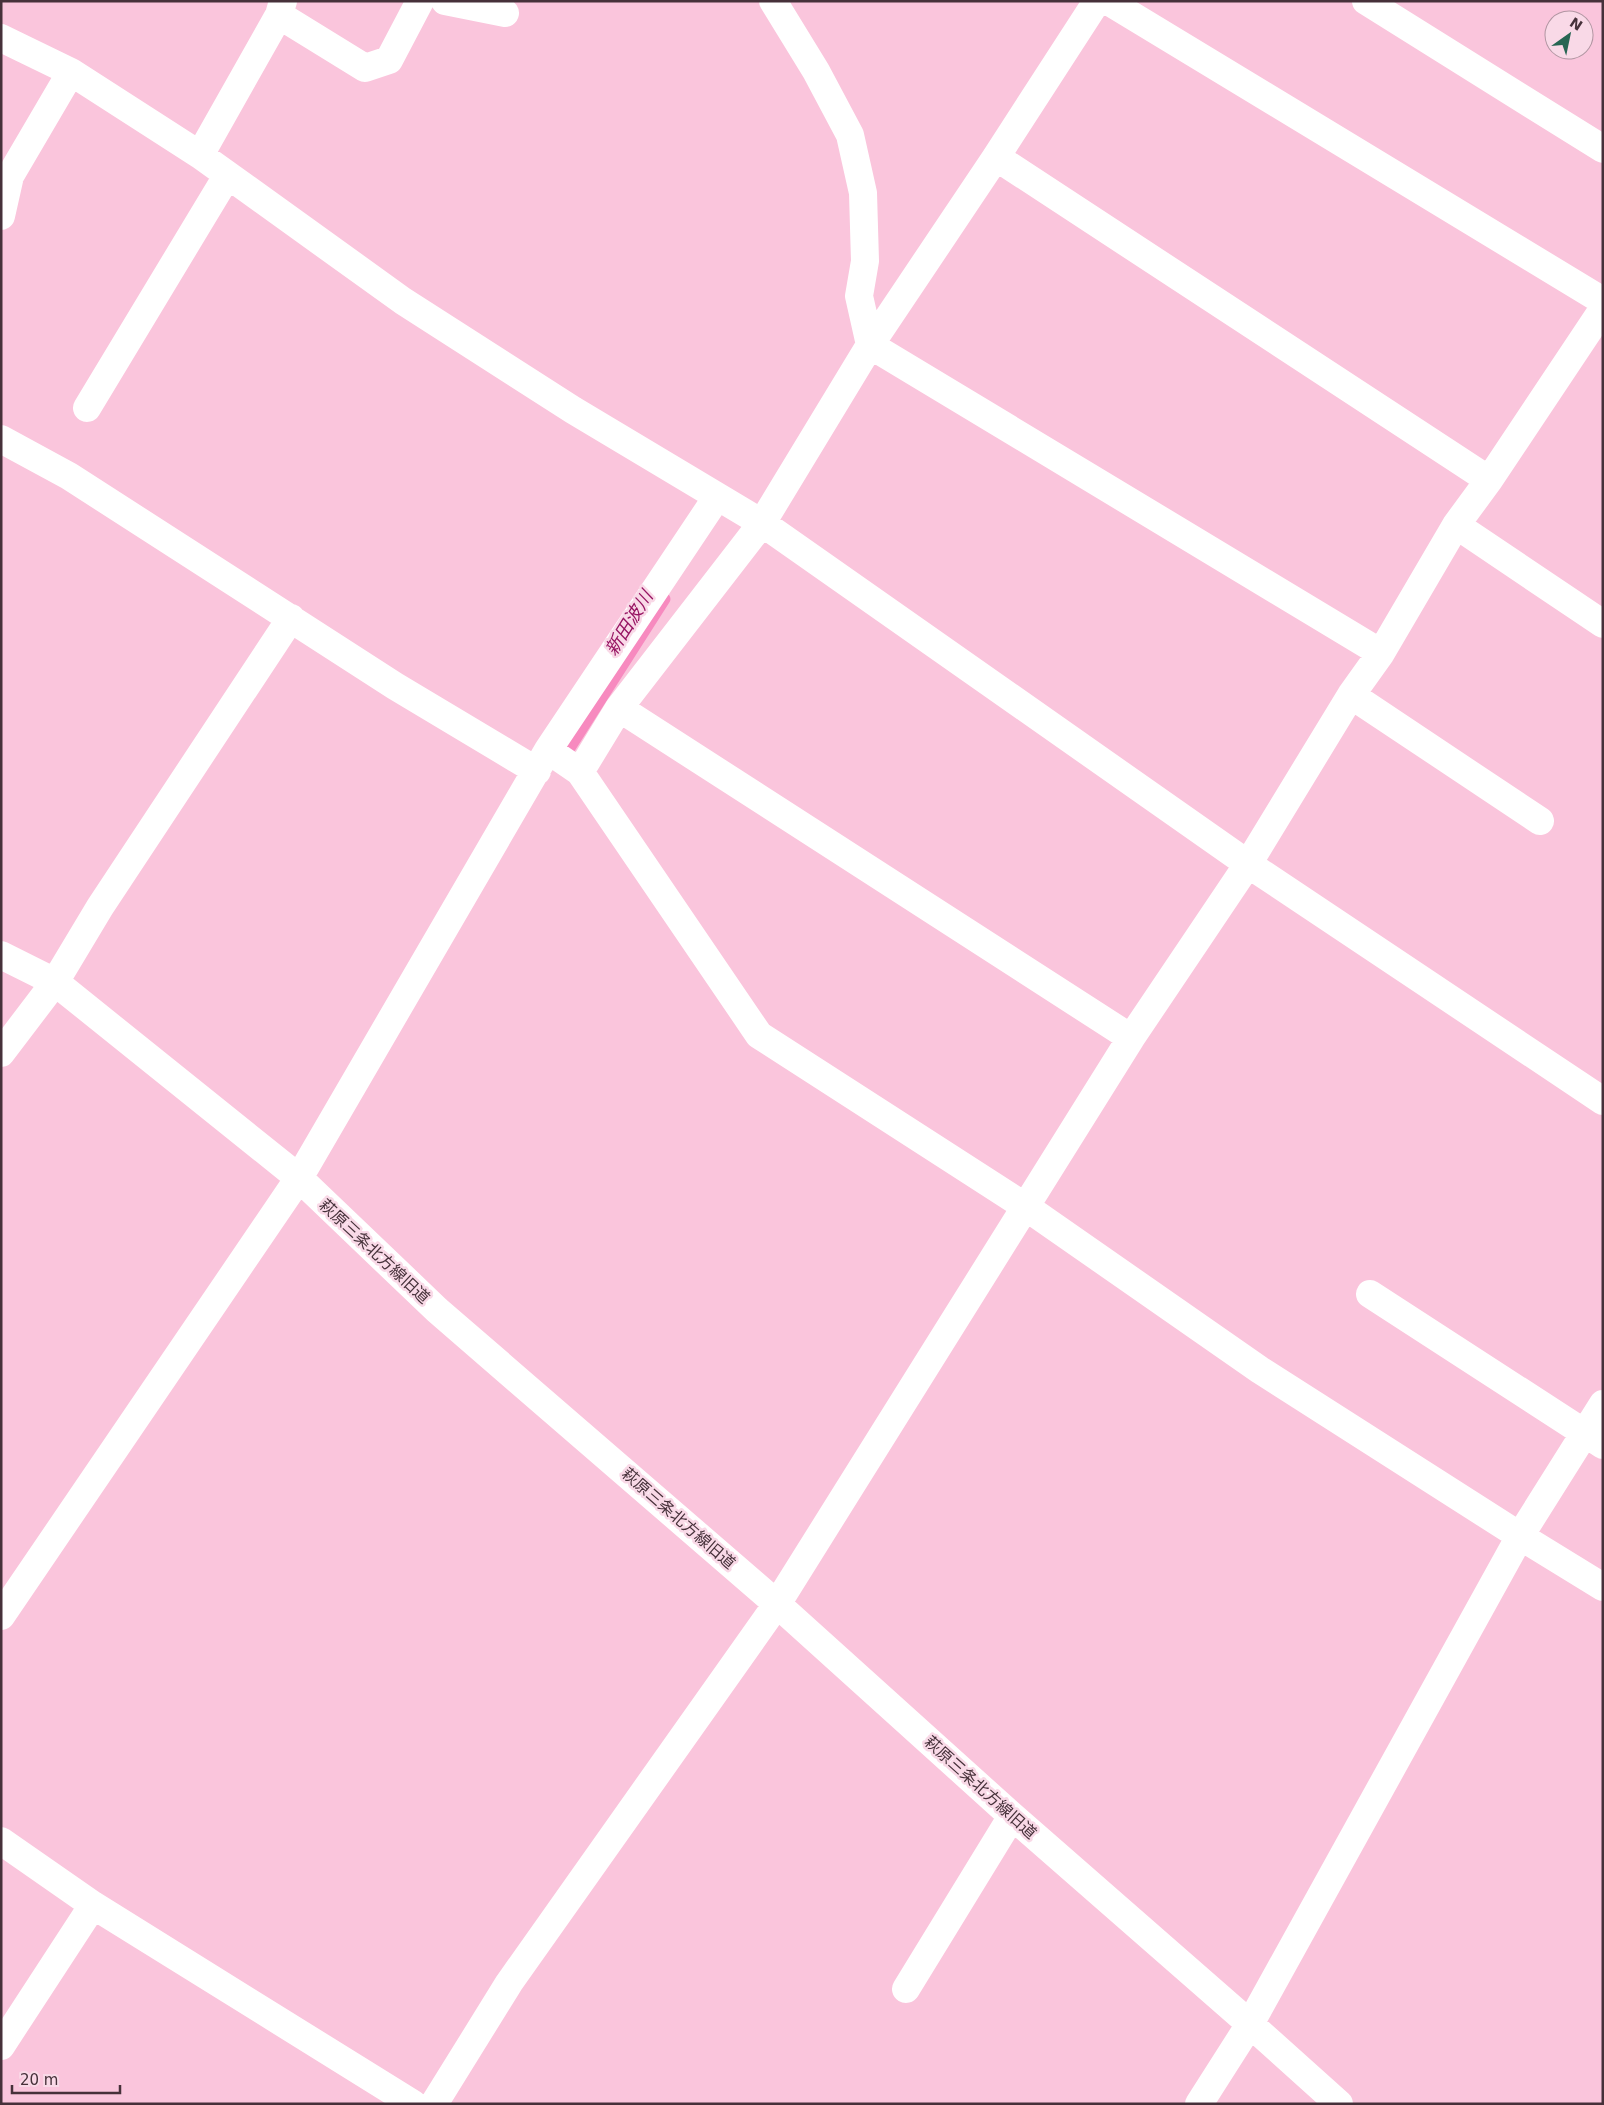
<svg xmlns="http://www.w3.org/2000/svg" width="1604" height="2105" viewBox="0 0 1604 2105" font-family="'DejaVu Sans','Noto Sans JP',sans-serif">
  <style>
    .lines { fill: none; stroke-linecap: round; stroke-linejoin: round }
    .stream { stroke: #f78abf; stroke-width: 11 }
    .street { stroke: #fff; stroke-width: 28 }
    .labels { text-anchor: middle; stroke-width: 5; stroke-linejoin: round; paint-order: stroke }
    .street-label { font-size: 16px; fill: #46313a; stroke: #f9d9e7 }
    .water-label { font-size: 18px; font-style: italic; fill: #971563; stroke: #f9d9e7 }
  </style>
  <rect width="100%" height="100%" fill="#fac5dc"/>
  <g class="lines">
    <path class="stream" d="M570,748L665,599"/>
    <path class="street" d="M445,1L505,13
      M773,1L816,71L850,135L863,193L865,261L859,296L870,345L1381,653
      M1097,1L996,157L870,345L762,523L619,708L580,772L759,1035L1026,1207L1260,1370L1520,1536L1603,1587
      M1108,1L1603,301
      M1366,1L1603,149
      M279,15L365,68L389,60L420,1
      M1,38L71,72L200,155L403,301L573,410L762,523L1248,864L1603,1101
      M200,155L279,15L283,1
      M996,157L1489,480
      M1,216L10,176L71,72
      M87,408L227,176
      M1,439L69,476L395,686L537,771
      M1456,525L1603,624
      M1351,695L1540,821
      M619,708L1131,1038
      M548,750L717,497
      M1,955L55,982L299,1178L437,1310L777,1604L1012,1816L1250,2024L1339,2104
      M1,1053L55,982L100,907L291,618
      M1370,1294L1603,1445
      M1,1616L299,1178L548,750L580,772
      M1,1841L93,1905L413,2104
      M906,1989L1012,1816
      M1,2046L93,1905
      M434,2104L509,1983L777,1604L1131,1038L1248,864L1351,695L1381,653L1456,525L1489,480L1603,309
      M1199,2104L1250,2024L1520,1536L1603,1404"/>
  </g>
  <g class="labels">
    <g class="street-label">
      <text transform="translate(375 1251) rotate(43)" y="6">萩原三条北方線旧道</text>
      <text transform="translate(679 1518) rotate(41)" y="6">萩原三条北方線旧道</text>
      <text transform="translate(981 1787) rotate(42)" y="6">萩原三条北方線旧道</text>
    </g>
    <g class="water-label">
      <text transform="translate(629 623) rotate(-58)" y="6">新田波川</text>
    </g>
  </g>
  <rect width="1604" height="2105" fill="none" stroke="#46313a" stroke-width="5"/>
  <g transform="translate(1569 35) rotate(33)"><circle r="24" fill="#f9d9e7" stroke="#b196a2"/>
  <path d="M0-4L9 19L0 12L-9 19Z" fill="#276653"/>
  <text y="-8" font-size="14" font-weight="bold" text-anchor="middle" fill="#46313a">N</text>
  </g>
  <path d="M12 2085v8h108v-8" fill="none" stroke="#46313a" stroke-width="2.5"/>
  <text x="20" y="2085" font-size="15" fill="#46313a" stroke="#f9d9e7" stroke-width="4" paint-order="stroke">20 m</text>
</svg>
